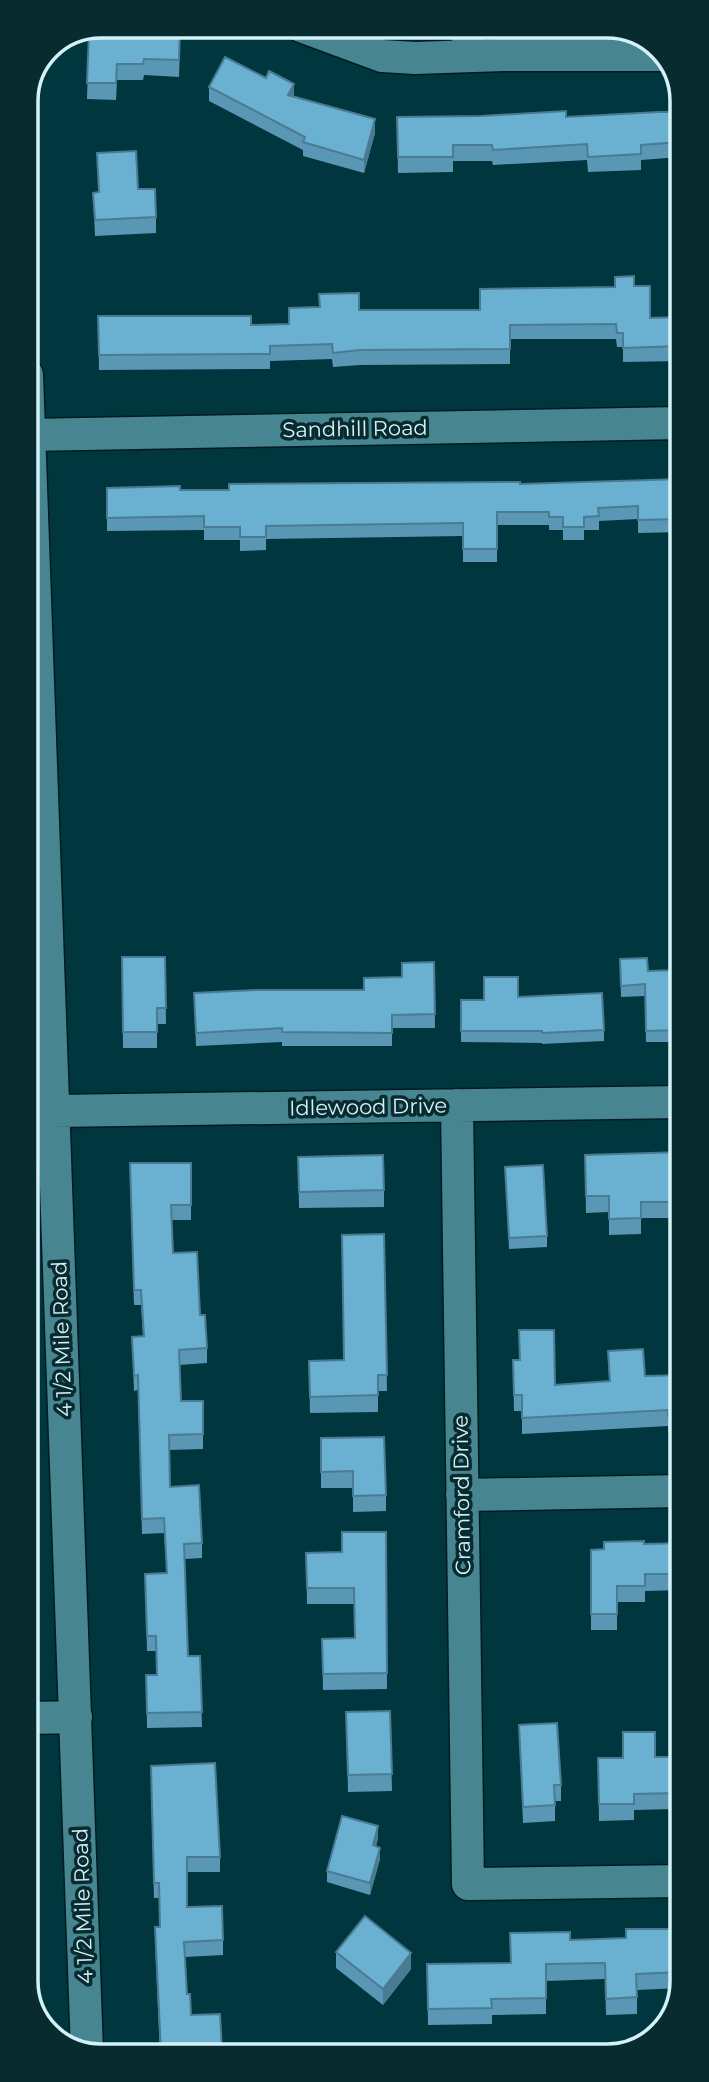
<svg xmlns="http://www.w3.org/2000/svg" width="709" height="2082" viewBox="0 0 709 2082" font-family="Montserrat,sans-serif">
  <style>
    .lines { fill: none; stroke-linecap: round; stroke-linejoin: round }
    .minor-casing { stroke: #001c21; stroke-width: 35 }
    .minor { stroke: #478590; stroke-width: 32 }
    .wall { fill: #5a97b4 }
    .shaded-wall { fill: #4a7b92 }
    .building { fill: #69b0d1; stroke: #4a7b92; stroke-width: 2 }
    .labels { text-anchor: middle; stroke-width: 7; stroke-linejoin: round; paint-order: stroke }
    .street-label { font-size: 21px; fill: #d3f2f7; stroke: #082b30 }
    .rim { fill: none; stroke: #d3f2f7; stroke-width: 3.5 }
  </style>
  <rect width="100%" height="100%" fill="#00363e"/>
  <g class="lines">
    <g class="minor-casing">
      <path id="minor" d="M301,26L382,56L415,58L503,55H663
        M465,26L473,56
        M503,55L525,26
        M27,375L87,2052
        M29,435L681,423
        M457,1105L468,1884L683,1881
        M54,1111L682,1102
        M462,1495L682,1491
        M28,1718L76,1717"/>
    </g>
    <use href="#minor" class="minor"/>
  </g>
  <path class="wall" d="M89,32L180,47L179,77L144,75L143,80H117L116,100L87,99Z
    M209,87L294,97L375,133L364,173L303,156V150L209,101Z
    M680,112V157L641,160V170L588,172L587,160L493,165L492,161H453V172L398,173L397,117H566Z
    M97,153L138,189L156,217V233L95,236L93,193L99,192Z
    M634,286L650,318L681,317V361L623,362V347H617L616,339H510V364L360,365L333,367L332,359L270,361V369L99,370L98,316L251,325L289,324L359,310H480Z
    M681,479V532L638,533V519L599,521V530H584V540H563V530H549V525H497V562H463V536L266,539V550L240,551V540H204V530L107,531V488L180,490L520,484Z
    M122,957H165L166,1024H157V1048H123Z
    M620,959L648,971L681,970L682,1042H646L645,996L621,997Z
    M434,962L435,1028H392V1046H282V1042L196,1046L194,993L364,990L402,977Z
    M518,997L604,1030V1041L542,1044V1043L461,1042V1000H484Z
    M682,1152V1218H641V1234L609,1235V1212L586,1213L585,1155Z
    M298,1157L384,1190V1207L299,1208Z
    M191,1163V1220H172L173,1253L200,1315L207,1348V1363L179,1365L181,1401H203V1449L169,1450L170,1487L202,1543V1558L185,1559L188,1656H200L202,1727L147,1728L146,1675H157L156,1651H147L145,1574L167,1573L164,1533L142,1534L138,1390L134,1391L132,1337L143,1336L141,1305H134L130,1178Z
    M505,1167L547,1236V1247L509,1249Z
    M384,1234L387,1391H378V1412L310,1413L309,1361L344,1360Z
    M519,1330L555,1385L609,1381L608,1351L645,1376L682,1375V1432H668V1426L522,1434V1411H514L513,1360H520Z
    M321,1438L386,1495V1511L353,1512V1488H321Z
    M386,1532L387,1689L323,1690L322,1639L355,1638L354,1604H307L306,1553L342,1552Z
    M682,1543V1590L645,1591V1602H617V1630H591V1550L604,1549L644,1544Z
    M390,1711L392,1791L348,1792L346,1712Z
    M519,1725L561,1785V1801H555V1821L523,1823Z
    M682,1757L683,1812H675V1809L634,1810V1820L599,1821L598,1758Z
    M151,1781L220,1857V1872H187V1907L223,1940V1955L185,1957L187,1994L191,2015L220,2014L222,2055H160L155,1942V1927H160L159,1898H154Z
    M378,1838L376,1846L380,1859L370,1895L327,1882V1871Z
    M626,1929H683V1981L680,1988L637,1990V2014L606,2015L605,1979L546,1981V2014L492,2015V2024L428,2025L427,1964L510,1963L570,1940L626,1938Z
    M336,1952L411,1969L383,2005L336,1968Z"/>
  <path class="shaded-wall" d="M294,84V97L288,95Z
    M375,119V133L364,173V160Z
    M378,1826V1838L373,1857V1845Z
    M380,1848V1859L370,1895V1883Z
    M411,1953V1969L383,2005V1989Z"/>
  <path class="building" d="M96,29L180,31L179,60L144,59L143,64H117L116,83H87L89,32Z
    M225,57L266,78L269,71L294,84L288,95L375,119L364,160L303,142L305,137L209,87Z
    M566,111V117L659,112H680V142L641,145V154L588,157L587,144L493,150L492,145H453V157H398L397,117L481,116Z
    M136,151L138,189H155L156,217L95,220L93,193L99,192L97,153Z
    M634,276V286H650V318L681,317V346L623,348V333H617L616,324L510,325V349L360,350L333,353L332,344L270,346V354L99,355L98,316H251V325L289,324V308L320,307L319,294L359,293V310H480V289L615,287V277Z
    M681,479V519L638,520V506L598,508L599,516L584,517V527H563V517H549V512H497V549H463V523L266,526V537H240V527H204V516L107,518V488L180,486V490H229V484L520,482V484Z
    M122,957H165L166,1008H157V1032H123Z
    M647,958L648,971L681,970L682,1030L646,1031L645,984L621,986L620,959Z
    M434,962L435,1014L392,1015V1033L282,1032V1028L196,1033L194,993L257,990H364V978L402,977V963Z
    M484,977H518V997L602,993L604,1030L542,1033V1031H461V1000H484Z
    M682,1152V1202H641V1218L609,1219V1196H586L585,1155Z
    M383,1155L384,1190L299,1192L298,1157Z
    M130,1163H191V1205H171L173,1253L197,1252L200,1315H205L207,1348L179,1350L181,1401H203V1434L169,1435L170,1487L199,1485L202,1543L184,1544L188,1656H200L202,1712L147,1713L146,1675H157L156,1636H147L145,1574L167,1573L164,1518L142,1519L138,1375L134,1376L132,1337L144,1336L141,1290H134Z
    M543,1165L547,1236L509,1238L505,1167Z
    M384,1234L387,1375H378V1395L310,1397L309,1361L344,1360L342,1235Z
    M519,1330H554L555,1385L610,1381L608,1351L643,1349L645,1376L682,1375V1415L668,1416V1410L522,1418V1395H514L513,1360H520Z
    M384,1437L386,1495L353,1496V1471L321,1472V1438Z
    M342,1532H386L387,1673L323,1674L322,1639L355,1638L354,1588H307L306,1553L342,1552Z
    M644,1541V1544L682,1543V1574H645V1586H617V1614H591V1550L604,1549V1542Z
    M390,1711L392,1774L348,1775L346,1712Z
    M557,1723L561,1785H554L555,1805L523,1807L519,1725Z
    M623,1732H655V1757H682V1796H675V1793L634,1794V1804H599L598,1758H623Z
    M215,1763L220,1857H187V1907L222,1906L223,1940L184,1942L187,1994H190L191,2015L220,2014L222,2049L161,2052L155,1927H160L159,1883H154L151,1766Z
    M342,1816L378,1826L373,1845L380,1848L370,1883L327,1871Z
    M365,1916L411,1953L383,1989L336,1952Z
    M626,1929H683V1981L681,1986V1972L636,1974L637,1997L606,1999L605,1963L546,1964V1998L491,1999L492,2008L428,2009L427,1964L511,1963L510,1933L570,1932V1940L626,1938Z"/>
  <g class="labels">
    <g class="street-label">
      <text transform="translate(355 429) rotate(-1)" y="7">Sandhill Road</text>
      <text transform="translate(368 1107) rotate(-1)" y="7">Idlewood Drive</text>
      <text transform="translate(62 1339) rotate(-92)" y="7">4 1/2 Mile Road</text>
      <text transform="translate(462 1495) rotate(-91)" y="7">Cramford Drive</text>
      <text transform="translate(83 1906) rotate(-92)" y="7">4 1/2 Mile Road</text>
    </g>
  </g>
  <path d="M0 0H709V2082H0ZM101 38H607A63 63 0 0 1 670 101V1981A63 63 0 0 1 607 2044H101A63 63 0 0 1 38 1981V101A63 63 0 0 1 101 38Z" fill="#082b30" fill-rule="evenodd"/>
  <path class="rim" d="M101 38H607A63 63 0 0 1 670 101V1981A63 63 0 0 1 607 2044H101A63 63 0 0 1 38 1981V101A63 63 0 0 1 101 38Z"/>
</svg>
